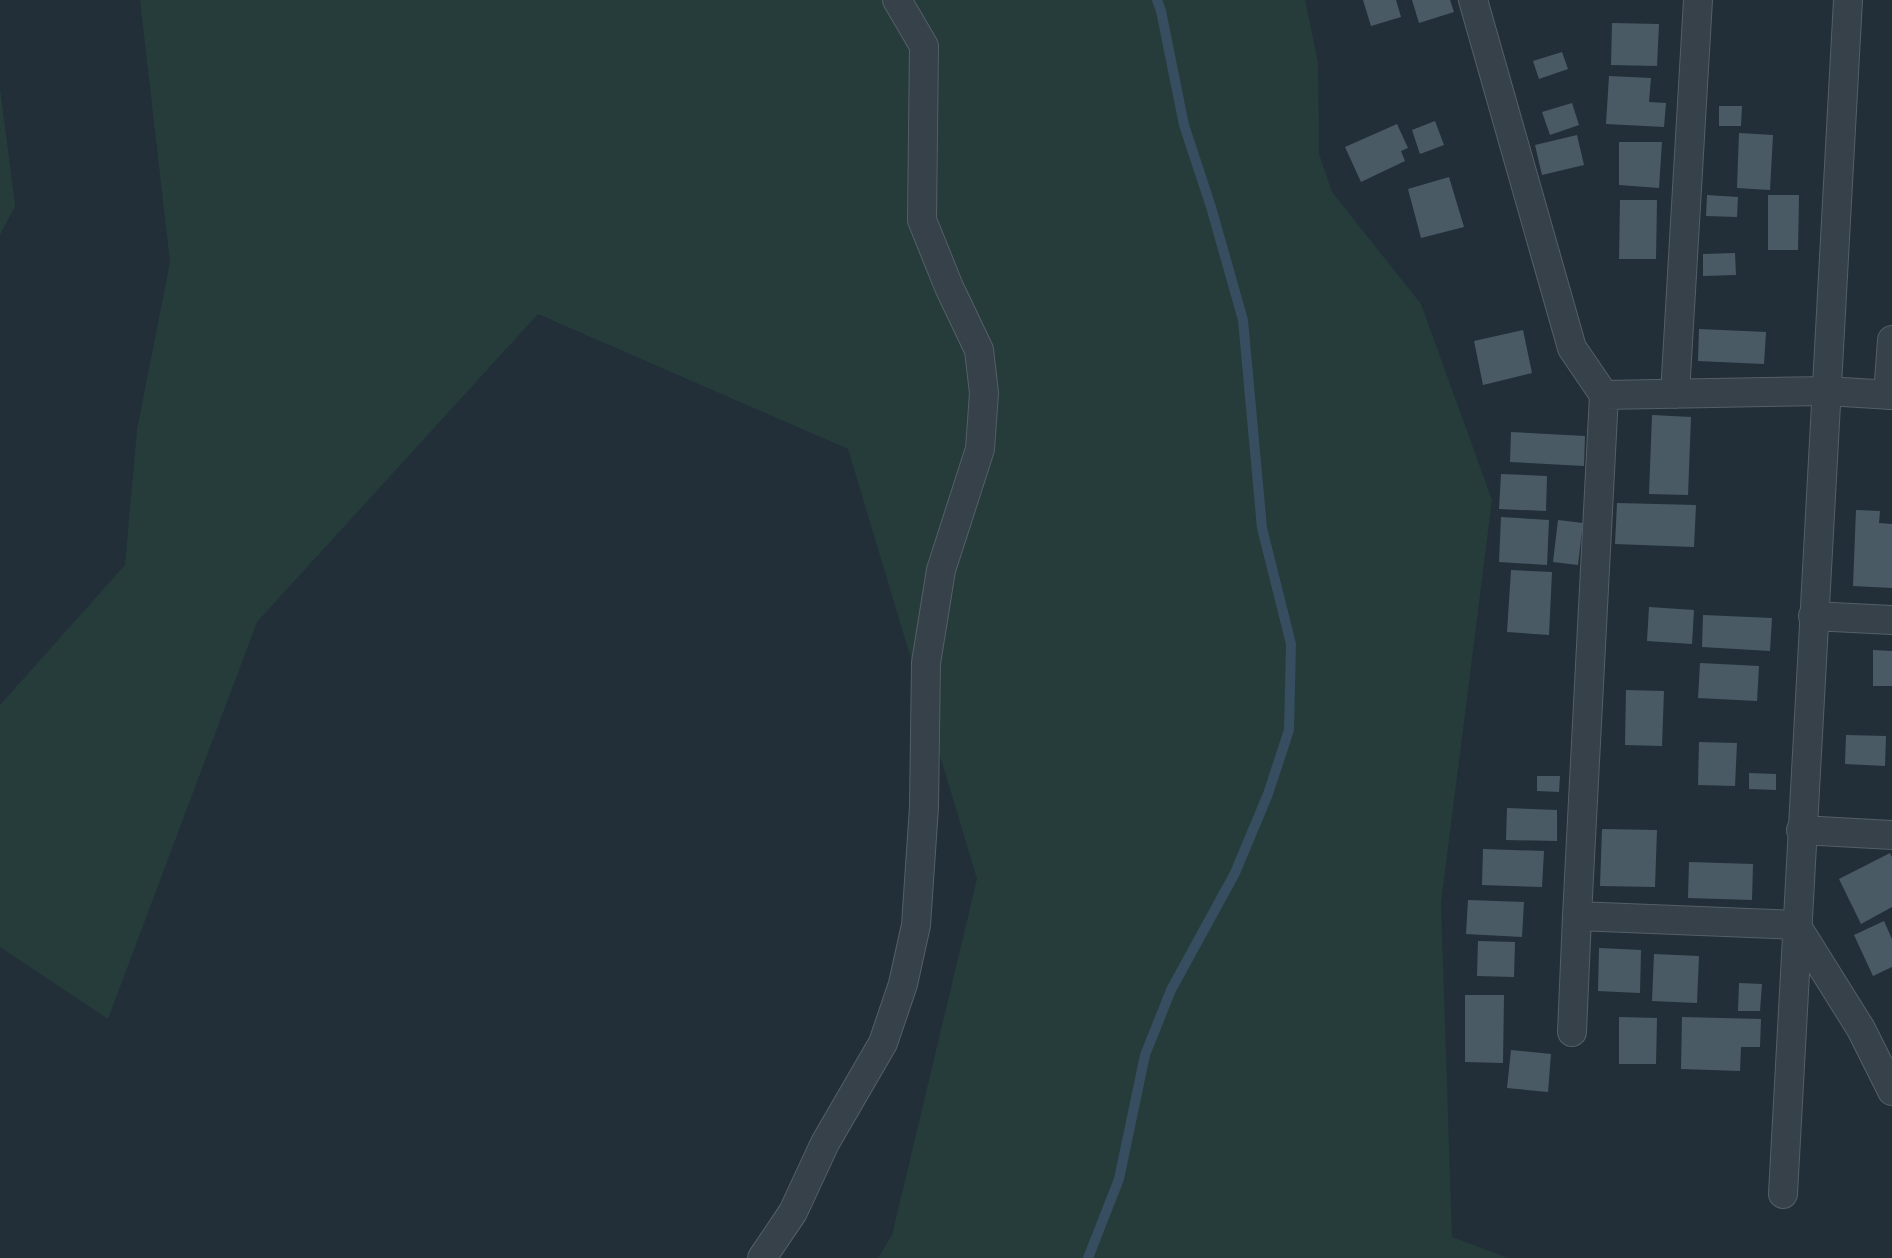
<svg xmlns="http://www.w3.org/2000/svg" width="1892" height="1258" viewBox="0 0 1892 1258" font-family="Rubik,sans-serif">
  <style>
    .green { fill: #253c3b }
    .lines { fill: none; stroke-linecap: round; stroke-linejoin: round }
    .stream { stroke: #364e60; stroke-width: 10 }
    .building { fill: #4a5a65 }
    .minor-casing { stroke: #545f67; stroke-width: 30 }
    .minor { stroke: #36414a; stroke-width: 28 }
  </style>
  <rect width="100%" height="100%" fill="#222f39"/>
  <path class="green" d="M140,0H1305L1318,62L1319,154L1332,192L1421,304L1492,500L1441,903L1452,1237L1508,1258H878L892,1235L977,879L848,449L538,314L257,622L108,1019L0,947V705L125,565L137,430L170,262Z
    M0,88L15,206L0,235Z"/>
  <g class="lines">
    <path class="stream" d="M1088,1258L1119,1179L1145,1055L1171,990L1235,873L1268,794L1289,730L1291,644L1262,528L1243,320L1211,207L1184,125L1161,11L1157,0"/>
  </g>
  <path class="building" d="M1363,0H1396L1401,17L1371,26Z
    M1412,0H1450L1454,12L1419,23Z
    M1612,23L1659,24L1657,66L1611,65Z
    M1562,52L1568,69L1539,79L1533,61Z
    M1609,76L1651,78L1649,102L1666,103L1664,127L1606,124Z
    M1572,103L1579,125L1550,135L1542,112Z
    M1719,106H1742L1741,126H1719Z
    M1435,121L1444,145L1420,154L1412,130Z
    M1397,124L1408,148L1401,151L1405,161L1361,182L1345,147Z
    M1739,133L1773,135L1770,190L1737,188Z
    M1577,135L1584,165L1542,175L1535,145Z
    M1619,142H1662L1659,188L1619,185Z
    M1449,177L1464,227L1421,238L1408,189Z
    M1707,195L1738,197L1737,217L1706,216Z
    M1768,195H1799L1798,250H1768Z
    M1620,200H1657L1656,259H1619Z
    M1735,253L1736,275L1703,276V254Z
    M1699,329L1766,332L1764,364L1698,361Z
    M1523,330L1532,373L1483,385L1474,341Z
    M1652,415L1691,417L1688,495L1649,494Z
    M1511,432L1585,436L1584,466L1510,462Z
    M1501,474L1547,476L1546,511L1499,509Z
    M1617,503L1696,505L1694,547L1615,544Z
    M1856,510L1880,511L1879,523L1892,524V588L1853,586Z
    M1501,517L1549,520L1547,565L1499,562Z
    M1558,520L1583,523L1578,565L1553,562Z
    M1511,570L1552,572L1549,635L1507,632Z
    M1649,607L1694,610L1692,644L1647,641Z
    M1703,615L1772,618L1770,651L1702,647Z
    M1873,650L1892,651V686H1873Z
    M1700,663L1759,666L1757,701L1698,698Z
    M1626,690L1664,691L1662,746L1625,745Z
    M1846,735L1886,736L1885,766L1845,764Z
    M1699,742L1737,743L1735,786L1698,785Z
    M1749,773L1776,774V790L1749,789Z
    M1537,776H1560L1559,792L1537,791Z
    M1507,808L1557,810V841L1506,840Z
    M1602,829L1657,830L1655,887L1600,886Z
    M1483,849L1544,851L1542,887L1482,885Z
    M1890,853L1892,857V907L1861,924L1839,879Z
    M1689,862L1753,864L1752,900L1688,898Z
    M1468,900L1524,902L1522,937L1466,934Z
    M1884,921L1892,939V967L1873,976L1854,935Z
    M1478,941L1515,942L1514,977L1477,976Z
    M1599,948L1641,950L1640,993L1598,991Z
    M1654,954L1699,956L1697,1003L1652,1001Z
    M1739,983L1762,984L1760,1011H1738Z
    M1465,995H1504L1503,1063L1465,1062Z
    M1619,1017L1657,1018L1656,1064H1619Z
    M1682,1017L1761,1019L1760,1047H1741L1740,1071L1681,1069Z
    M1511,1050L1551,1054L1548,1092L1507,1088Z"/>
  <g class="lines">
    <g class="minor-casing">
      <path id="minor" d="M1473,0L1572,348L1604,395L1577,916L1796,925L1861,1029L1892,1091
        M1675,394L1698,0
        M1604,395L1826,391L1892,395
        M1888,395L1892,340
        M1813,616L1892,620
        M1801,830L1892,835
        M1572,1032L1577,916
        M1783,1194L1848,0
        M762,1258L793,1212L825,1143L883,1043L903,984L916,925L924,807L926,663L941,570L980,449L984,393L979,350L949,287L922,220L924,46L897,0"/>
    </g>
    <use href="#minor" class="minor"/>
  </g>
</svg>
